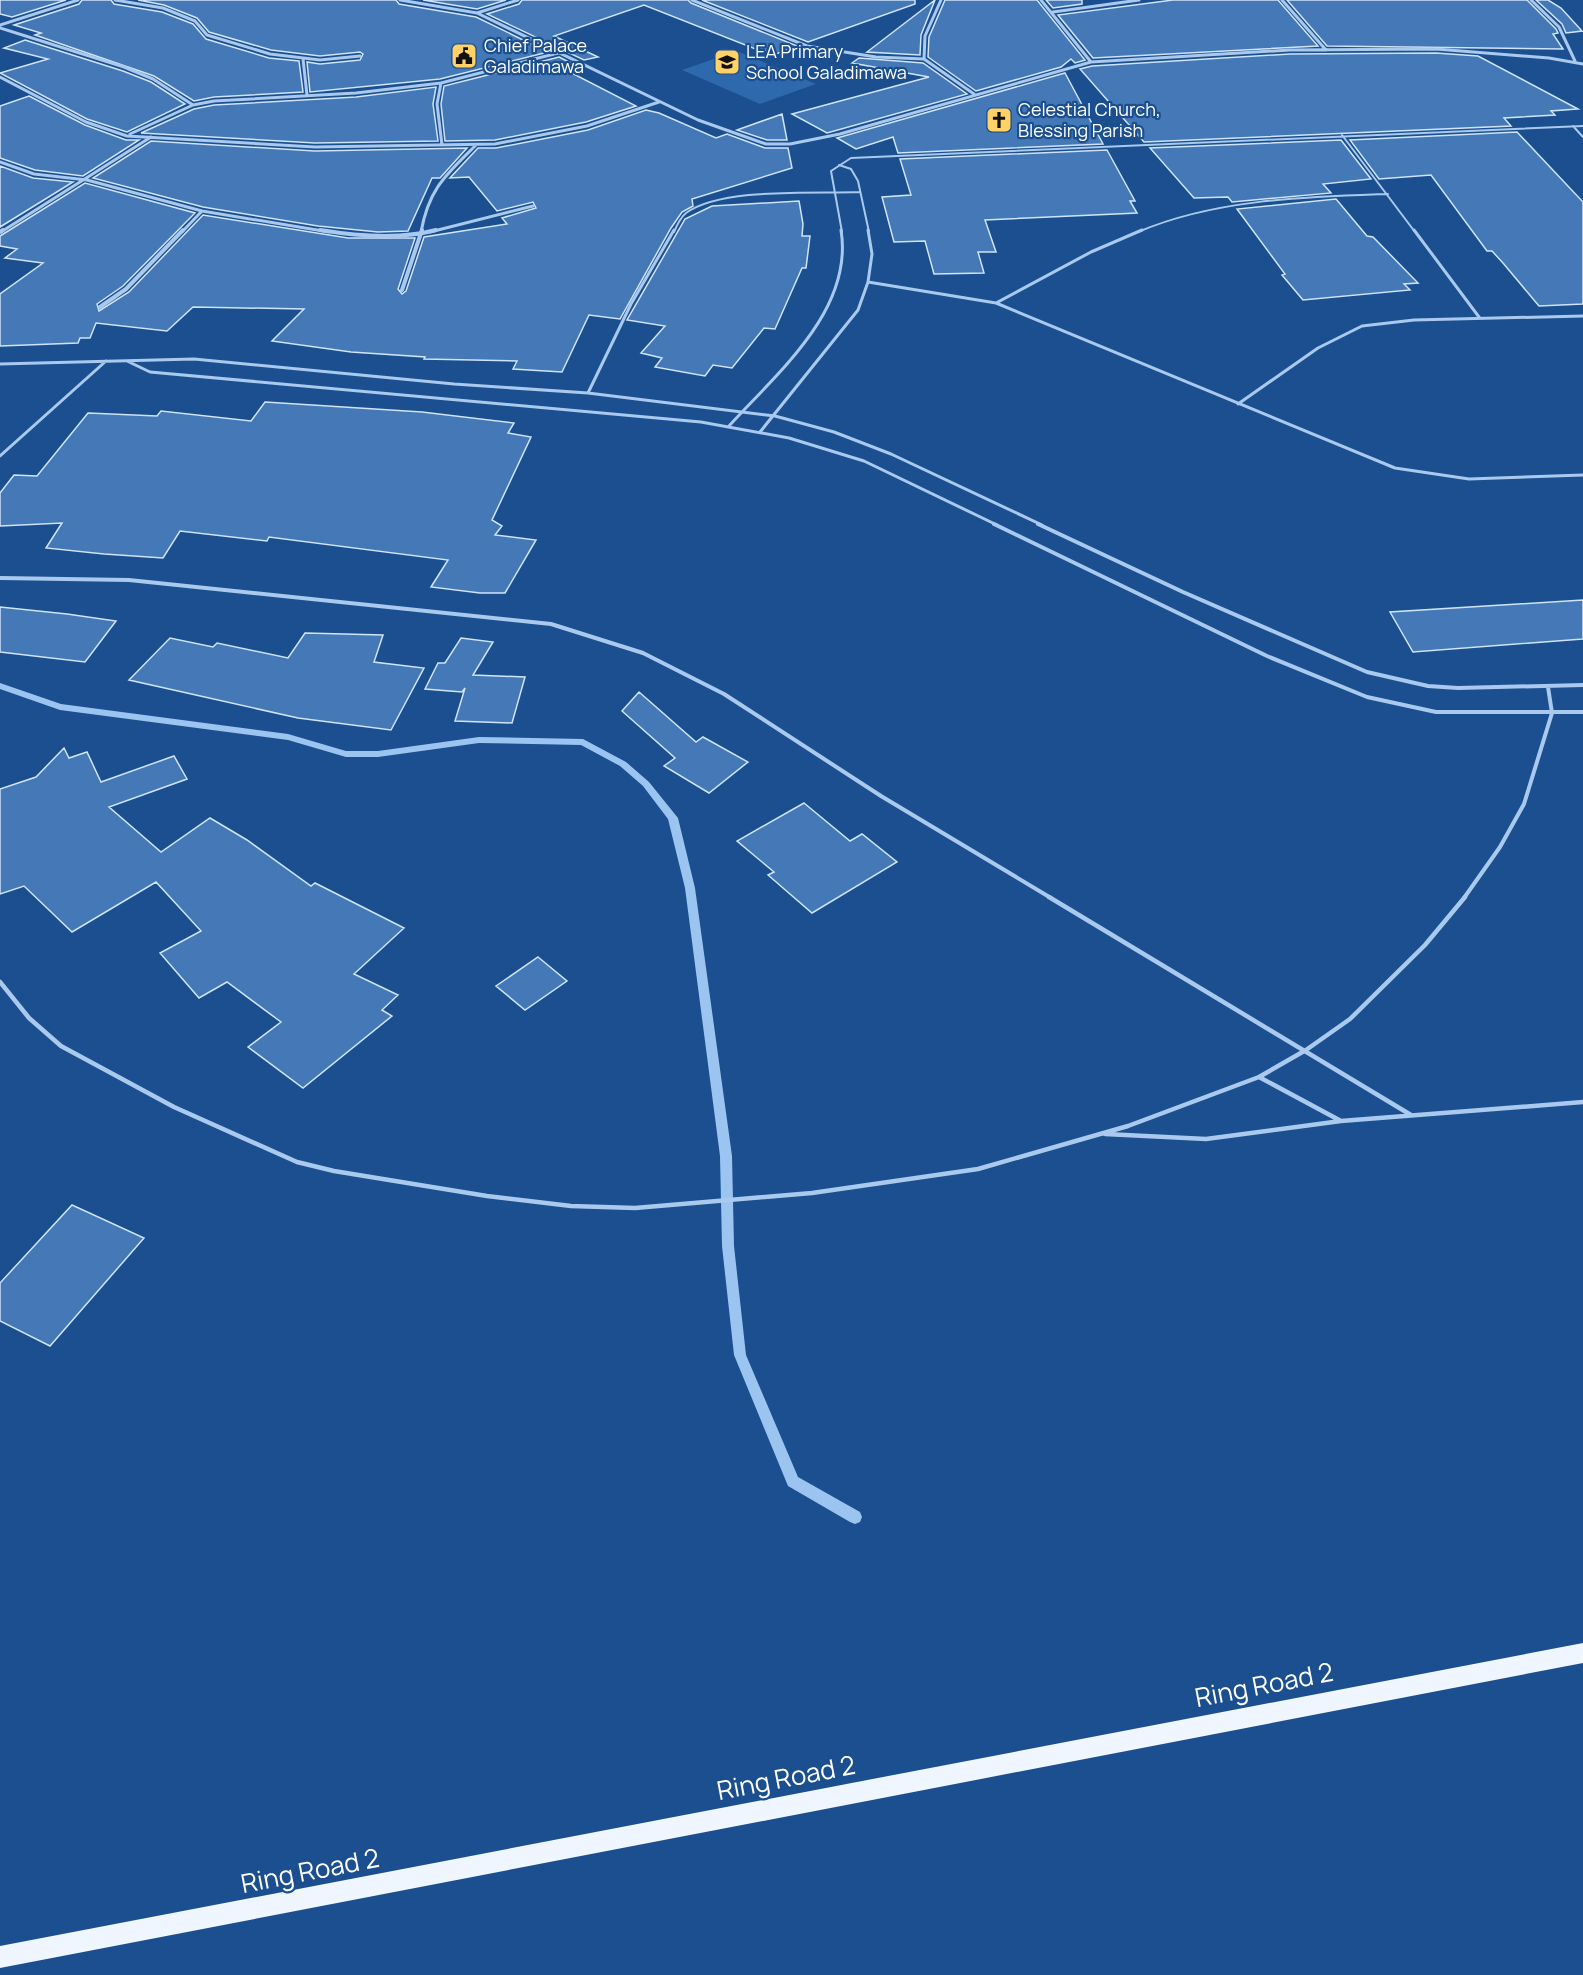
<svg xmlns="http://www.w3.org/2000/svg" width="1583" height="1975" viewBox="0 0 1583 1975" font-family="Manrope,sans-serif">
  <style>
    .green { fill: #2e69ad }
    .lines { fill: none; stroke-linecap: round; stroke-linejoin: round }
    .stream { fill: #9cc4f0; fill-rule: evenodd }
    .building { fill: #4478b7; stroke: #cfe3fa; stroke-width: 1.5 }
    .service-far3 { stroke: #a9c9ee; stroke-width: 2 }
    .service-far2 { stroke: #a9c9ee; stroke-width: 3 }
    .service-far1 { stroke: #a9c9ee; stroke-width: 4 }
    .service { stroke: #a9c9ee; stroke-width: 4.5 }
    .minor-far1 { stroke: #a9c9ee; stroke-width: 3 }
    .minor { stroke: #a9c9ee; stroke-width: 4 }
    .primary { fill: #f0f6ff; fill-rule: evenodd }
    .labels { text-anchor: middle; stroke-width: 4.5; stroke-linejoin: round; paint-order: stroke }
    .far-poi-label { font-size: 18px; fill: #fff; stroke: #1b4f8f; text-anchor: start }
    .near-street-label { font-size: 26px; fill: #fff; stroke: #1b4f8f }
  </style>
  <rect width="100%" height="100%" fill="#1b4f8f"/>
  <path class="green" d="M737,51L816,84L760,104L682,70Z"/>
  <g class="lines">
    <path class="stream" d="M0,683L61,704L288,734L346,751H378L479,737L583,739L626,762L649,782L678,818L695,888L732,1156L734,1246L746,1355L798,1477L860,1512L862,1517L860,1522L855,1524L850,1522L788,1486L734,1355L722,1246L720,1156L685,888L668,819L643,786L620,766L581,745L479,743L378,757H346L288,740L60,710L0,689Z"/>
  </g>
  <path class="building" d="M0,0H66L12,17L0,14Z
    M82,0H111L114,4L162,12L193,24L206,39L269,58L299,61L303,92L214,97L194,101L154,76L35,35L41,33L14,25L79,4Z
    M138,0H396L399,4L476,17L548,52L440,79L310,92L307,62L320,64L360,60L363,54L360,52L320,56L271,50L209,32L197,18L164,5Z
    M423,0H506L477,9Z
    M522,0H688L691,3L797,46L776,54L761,49L758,50L644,5L554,36L598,57L584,60L487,14L519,4Z
    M702,0H915V4L808,42Z
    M935,0L921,35L920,55L867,52Z
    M945,0H1037L1085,60L1075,63L1071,59L1061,67L976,91L928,57L929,37Z
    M1046,0H1082V4L1053,8Z
    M1173,0H1278L1318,46L1093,58L1058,15Z
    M1287,0H1527L1556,29L1558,33L1553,34L1563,49L1327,46Z
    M1536,0H1548L1561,8L1582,31L1566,33L1562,24Z
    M25,40L123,71L151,82L185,104L127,132L87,119L0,73L48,59L4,48Z
    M1436,53L1478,56L1578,109L1551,111L1555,115L1504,118L1511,126L1144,142L1080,69L1092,66L1290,54Z
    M559,57L573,64L560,67L636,106L586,122L495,140L445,141L441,104L444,86Z
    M859,58L923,63L967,94L827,133L792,114L929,77L852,63Z
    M1065,73L1103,144L898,153L893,137L856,149L837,138Z
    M436,87L433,104L438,141L315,143L141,133L194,109L214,105L356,97Z
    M29,96L85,125L126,140H139L83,176L35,170L0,158V106Z
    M646,110L659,113L716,138L727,134L765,148H788L792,168L692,199L693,206L682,212L671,228L620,319L589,315L562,372L513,369L517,361L424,359L425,357L351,352L272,341L304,309L193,307L167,331L96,323L90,338H80L78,343L0,346V294L43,263L5,258L17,249L0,246V236L85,183L195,213L123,286L97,304L99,311L129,292L203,215L348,238H415L398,289L402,294L406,291L424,237L507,224L502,218L536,208L533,202L497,211L469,177L450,178L478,148H496L588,130Z
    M782,114L787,140H767L737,130Z
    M1517,132L1583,202V304L1539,306L1503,263L1492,251H1487L1431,175L1379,179L1350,140Z
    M1341,140L1371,179L1323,184L1331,193L1232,202L1228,197L1194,198L1150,148Z
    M151,141L315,151L467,148L440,178H432L408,231L378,232L318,226L203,207L93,178Z
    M1107,150L1135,201H1130L1137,213L985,220L996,252H978L984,273L934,274L925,241L894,242L882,197L911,195L900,159Z
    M0,166L33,178L73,182L0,227Z
    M1336,199L1367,236L1373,237L1418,283L1404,284L1410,290L1303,300L1282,275L1285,274L1237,209Z
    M799,201L803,224L802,236H810L806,268H802L775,329L764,328L732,368L713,365L705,376L655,367L662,358L641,353L665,326L627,320L685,219L712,206Z
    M265,402L422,412L514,423L508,433L531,437L492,520L502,526L495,535L536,540L505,593H480L431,587L448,560L269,537L267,541L180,531L163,558L104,554L46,548L62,523L0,526V493L14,475L37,476L88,413L157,416L161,411L251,421Z
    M1583,600V639L1413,652L1390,612Z
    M0,607L67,614L116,621L85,662L0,652Z
    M305,633L383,635L374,662L424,668L391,730L298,718L129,680L170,638L213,647L217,643L288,658Z
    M461,638L493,642L473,675L525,677L512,723L455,721L465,688L462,692L425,689L438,663H445Z
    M639,692L696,742L703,737L748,762L709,793L664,766L675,758L622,711Z
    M64,748L69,758L87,752L101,782L174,756L187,779L109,807L161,852L210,818L247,840L311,886L315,883L404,928L354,974L398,995L382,1010L392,1016L303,1088L248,1047L281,1022L227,982L199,998L160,953L201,931L156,882L72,932L24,886L0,894V789L36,777Z
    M804,803L850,841L862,834L897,862L812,913L768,875L774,872L737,841Z
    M538,957L567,981L525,1010L496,986Z
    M72,1205L144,1238L50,1346L0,1321V1283Z"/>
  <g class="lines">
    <path class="service-far3" d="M1573,126L1583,137
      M1342,135L1415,232
      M839,165L851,169L858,181L869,232
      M674,232C677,225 681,217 686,213C723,187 814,194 860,192
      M842,232L831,171L851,158L1583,126
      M1138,232C1215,199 1306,197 1388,194"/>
    <path class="service-far2" d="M1414,230L1479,317
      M868,282L996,303L1395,468L1469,479L1583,475
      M996,303L1091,252L1142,230
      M127,361L150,372L701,422L789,438L864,461L997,525
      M0,364L194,359L454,384L588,393L775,416L834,432L891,454L1042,525
      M588,393L631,304L674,230
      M1238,404L1318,348L1362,326L1414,320L1583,316
      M729,426C777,373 854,310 841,230
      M760,432L858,310L868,282L872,254L868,230
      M0,456L106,361"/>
    <path class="service-far1" d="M994,524L1267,656L1367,697L1436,712H1583
      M1038,524L1183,592L1367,672L1428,686L1458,688L1583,685
      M0,578L129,580L551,624L643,653L724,694L881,796L1051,898
      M1464,898L1500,847L1524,804L1552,713L1548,687"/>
    <path class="service" d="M1049,897L1411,1115
      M0,982L29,1018L61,1046L174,1107L297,1162L334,1171L487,1196L571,1206L635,1208L812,1193L978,1169L1128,1126L1259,1077L1306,1050L1350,1019L1425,945L1465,897
      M1259,1077L1341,1121
      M1105,1134L1206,1139L1341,1121L1583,1102"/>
    <path class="minor-far1" d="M115,0L163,8L195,21L207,35L270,54L320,60L360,56
      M400,0L477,13L698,120L766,144H790L840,134L1091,62L1290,50L1436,49L1549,58L1583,64
      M692,0L807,46L876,57L924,59L974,94
      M1041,0L1091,62
      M1282,0L1326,50
      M1531,0L1559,27L1575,61
      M1053,12L1139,0
      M477,13L518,0
      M0,25L78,0
      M0,28L124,67L153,79L193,105
      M303,59L307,95
      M924,59L925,36L941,0
      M0,77L86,122L127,136L315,147L495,144L587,126L659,102
      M441,83L437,104L442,145
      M130,134L193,105L214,101L356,93L441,83L558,53
      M0,162L34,174L87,180L202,211L329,232
      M1,232L151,137
      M182,232L202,211
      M421,232C429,188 446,175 476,145
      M430,232L533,206"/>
    <path class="minor" d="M320,230C357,236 399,240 436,230
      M0,232L3,230
      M402,290L422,230
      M100,307L126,289L183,230"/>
    <path class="primary" d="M1583,1643V1663L0,1968V1946Z"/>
  </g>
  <defs>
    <g id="civic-square" transform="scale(1.35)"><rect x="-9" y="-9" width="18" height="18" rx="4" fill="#ffd166" stroke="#1b4f8f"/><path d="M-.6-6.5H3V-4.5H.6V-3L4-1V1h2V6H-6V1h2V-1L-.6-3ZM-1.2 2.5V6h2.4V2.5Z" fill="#111"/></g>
    <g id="school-square" transform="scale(1.35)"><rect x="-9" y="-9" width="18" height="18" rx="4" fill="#ffd166" stroke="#1b4f8f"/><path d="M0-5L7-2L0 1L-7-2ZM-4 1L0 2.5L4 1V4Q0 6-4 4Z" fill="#111"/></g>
    <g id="church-square" transform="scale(1.35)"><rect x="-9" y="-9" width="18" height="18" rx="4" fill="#ffd166" stroke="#1b4f8f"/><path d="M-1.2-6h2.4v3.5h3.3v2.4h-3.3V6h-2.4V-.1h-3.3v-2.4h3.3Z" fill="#111"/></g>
  </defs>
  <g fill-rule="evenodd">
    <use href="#civic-square" x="464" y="56"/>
    <use href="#school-square" x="727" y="62"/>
    <use href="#church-square" x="999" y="120"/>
  </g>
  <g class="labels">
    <g class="far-poi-label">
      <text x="484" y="52">Chief Palace<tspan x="484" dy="21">Galadimawa</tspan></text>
      <text x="746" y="58">LEA Primary<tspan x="746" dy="21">School Galadimawa</tspan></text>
      <text x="1018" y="116">Celestial Church,<tspan x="1018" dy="21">Blessing Parish</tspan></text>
    </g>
    <g class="near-street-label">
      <text transform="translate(1264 1685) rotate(-11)" y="9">Ring Road 2</text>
      <text transform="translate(786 1778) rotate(-11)" y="9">Ring Road 2</text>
      <text transform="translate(310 1871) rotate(-11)" y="9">Ring Road 2</text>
    </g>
  </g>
</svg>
